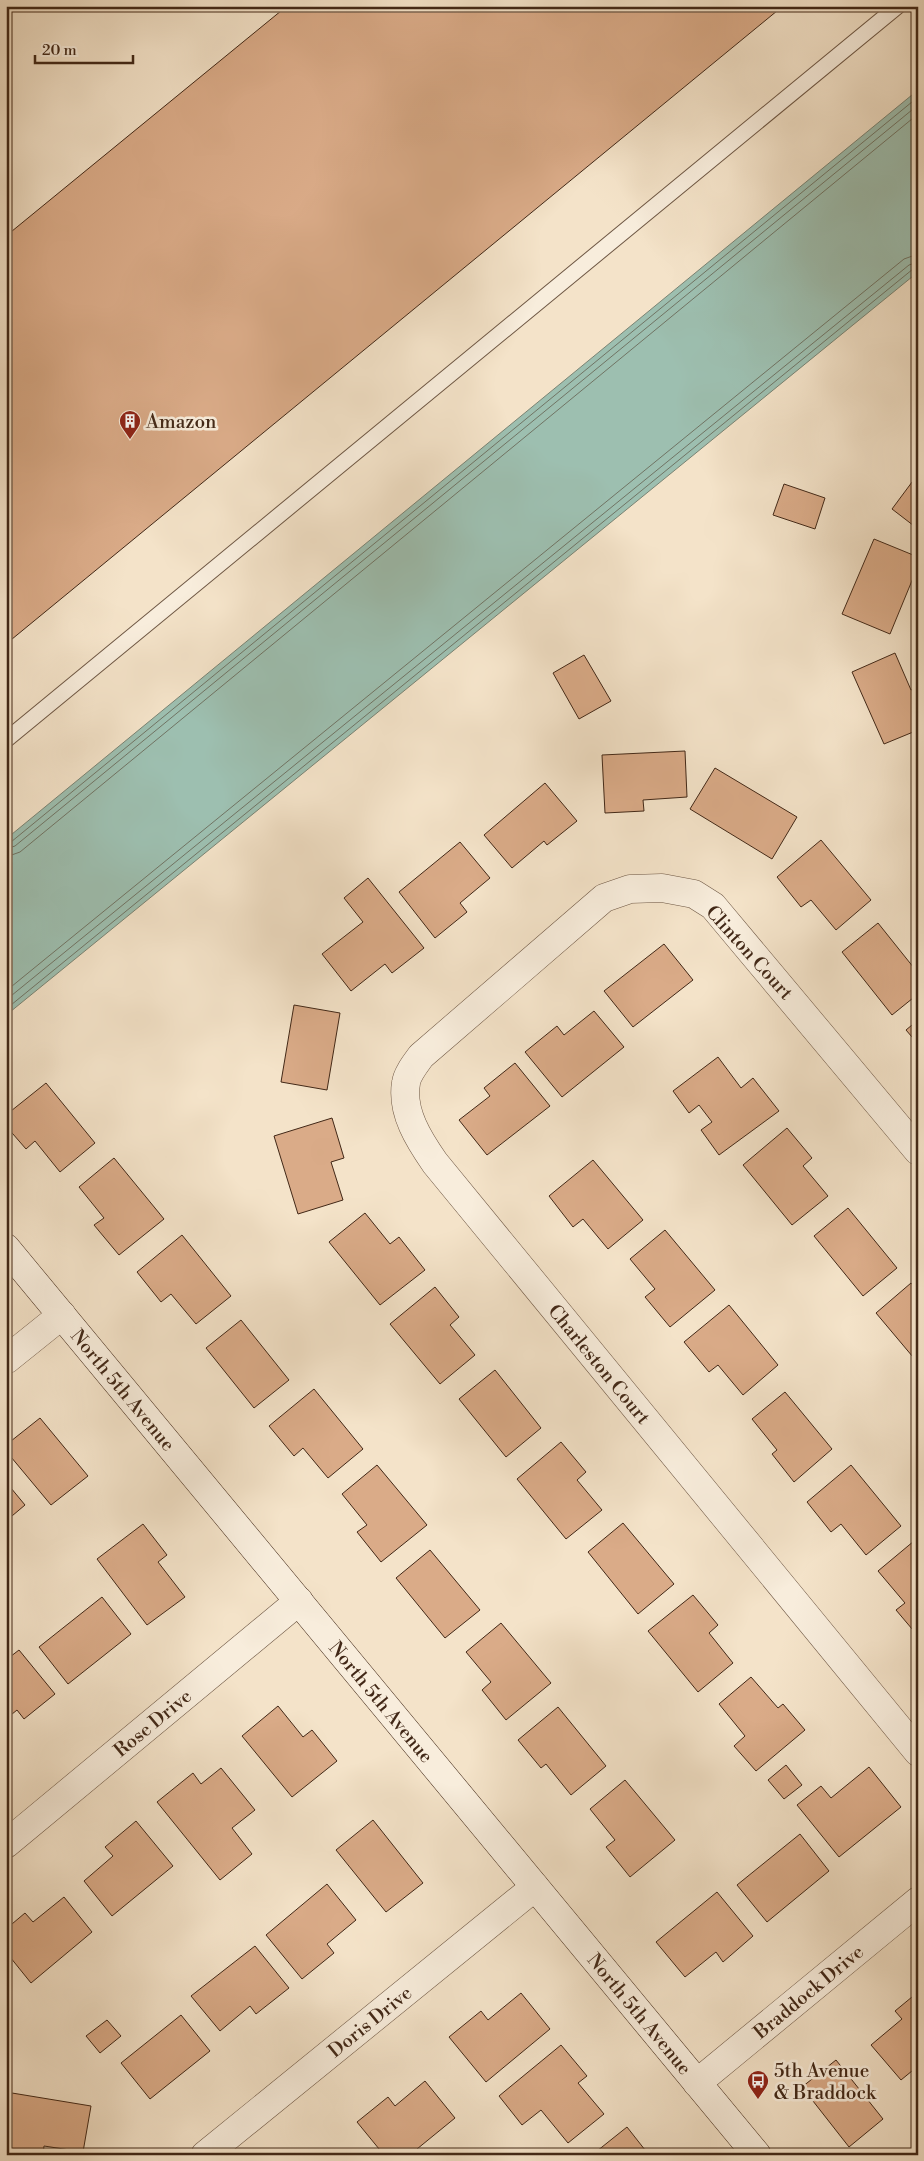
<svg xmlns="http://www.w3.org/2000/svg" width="924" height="2161" viewBox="0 0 924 2161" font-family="'Libre Bodoni',serif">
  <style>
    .water { fill: #9dbfb0; stroke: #798373 }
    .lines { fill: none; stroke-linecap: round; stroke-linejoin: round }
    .shore { stroke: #707464; stroke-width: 1 }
    .building { fill: #daab88; stroke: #422817 }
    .lane-casing { stroke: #6e5744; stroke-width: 17 }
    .street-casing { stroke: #6e5744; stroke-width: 29 }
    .secondary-casing { stroke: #422817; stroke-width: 29 }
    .lane { stroke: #f8eddc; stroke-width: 15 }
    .street { stroke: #f8eddc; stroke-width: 28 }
    .secondary { stroke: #f8eddc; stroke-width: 28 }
    .labels { text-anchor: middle; stroke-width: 5; stroke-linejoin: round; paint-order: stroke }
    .poi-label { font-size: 19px; fill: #422817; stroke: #f8eddc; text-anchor: start }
    .street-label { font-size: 19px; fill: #422817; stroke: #f8eddc }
  </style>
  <rect width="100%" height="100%" fill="#f4e3c9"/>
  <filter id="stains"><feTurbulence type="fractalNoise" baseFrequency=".004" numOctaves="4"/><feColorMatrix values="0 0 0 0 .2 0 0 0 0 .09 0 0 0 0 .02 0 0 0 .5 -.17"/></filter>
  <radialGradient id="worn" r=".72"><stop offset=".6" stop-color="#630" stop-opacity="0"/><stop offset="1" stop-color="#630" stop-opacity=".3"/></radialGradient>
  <path class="water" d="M918,90V272L10,1012L6,1010V839Z"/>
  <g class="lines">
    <path class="shore" d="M6,843L11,842L918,97
      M6,849L15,846L918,105
      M6,857L20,852L918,114
      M6,991L904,259L918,254
      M6,1000L909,265L918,262
      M6,1006L11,1005L913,269L918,268"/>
  </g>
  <path class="building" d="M287,6H783L6,644V236Z
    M918,474V529L892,509Z
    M784,484L825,498L815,529L773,515Z
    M874,539L918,557V566L890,634L842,614Z
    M895,653L911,690L918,687V730L884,744L852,672Z
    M584,655L611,701L579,719L553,673Z
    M685,751L687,797L643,800L644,811L605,813L602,755Z
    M715,768L797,817L772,859L690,809Z
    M545,783L577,821L547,845L544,841L512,868L484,835Z
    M821,840L871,900L836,930L811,900L801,907L777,877Z
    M460,842L490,878L460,903L467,912L435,938L399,892Z
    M368,878L424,948L392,973L385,964L351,991L322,954L363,922L344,898Z
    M878,923L918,973V994L892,1015L842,952Z
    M664,944L693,980L633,1027L604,991Z
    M294,1005L340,1013L327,1090L281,1082Z
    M594,1011L624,1047L562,1097L525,1052L557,1026L564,1035Z
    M918,1020V1044L906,1030Z
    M718,1057L741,1088L753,1078L779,1111L719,1155L701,1130L712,1122L699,1105L689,1113L673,1091Z
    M515,1063L550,1106L487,1155L459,1120L490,1096L484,1088Z
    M46,1083L95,1143L60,1172L35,1141L26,1149L6,1126V1115Z
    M332,1118L344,1158L331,1162L343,1200L298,1214L274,1136Z
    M787,1128L812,1158L803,1166L828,1196L792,1225L743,1165Z
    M114,1158L164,1219L119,1255L94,1225L104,1218L79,1187Z
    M593,1160L643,1220L608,1249L583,1219L573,1227L549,1196Z
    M848,1208L897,1268L863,1296L814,1236Z
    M365,1213L390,1244L399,1237L425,1270L380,1305L329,1242Z
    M665,1230L715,1290L670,1327L645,1297L655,1289L630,1259Z
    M182,1235L231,1296L196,1324L171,1294L161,1302L137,1272Z
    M911,1283L918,1291V1363L876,1313Z
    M435,1287L459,1317L450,1325L475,1355L440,1384L390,1324Z
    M729,1305L778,1365L743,1395L718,1365L709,1372L684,1342Z
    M241,1320L289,1380L254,1408L206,1348Z
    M495,1370L541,1428L506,1457L459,1399Z
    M314,1389L363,1449L328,1478L303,1448L294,1456L269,1426Z
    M785,1392L832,1449L794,1482L772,1454L777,1450L752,1419Z
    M40,1418L88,1476L51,1505L6,1451V1445Z
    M561,1442L586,1472L577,1480L602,1510L566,1539L517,1479Z
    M377,1465L427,1525L381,1562L357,1532L367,1525L342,1494Z
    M851,1465L901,1526L866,1555L841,1524L831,1532L807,1502Z
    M6,1482L25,1505L6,1521Z
    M623,1523L674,1584L638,1614L588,1552Z
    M143,1524L167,1555L158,1562L185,1597L147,1625L97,1559Z
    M914,1541L918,1545V1636L896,1610L905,1603L878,1571Z
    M430,1550L480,1610L445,1638L396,1578Z
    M693,1595L718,1625L709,1633L733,1663L698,1692L648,1631Z
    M102,1597L131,1634L68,1684L39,1647Z
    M501,1623L551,1683L506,1720L482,1690L491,1682L466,1652Z
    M19,1650L55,1694L24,1719L17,1710L6,1719V1660Z
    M751,1677L778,1708L783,1704L805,1730L756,1771L734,1746L745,1736L719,1704Z
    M278,1706L303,1737L312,1730L337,1761L292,1797L242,1736Z
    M558,1707L606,1766L571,1795L546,1764L541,1768L518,1740Z
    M786,1765L802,1785L784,1799L768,1780Z
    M869,1767L901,1807L839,1857L797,1805L821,1786L831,1798Z
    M221,1768L255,1810L232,1828L252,1854L220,1880L157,1802L193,1773L201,1784Z
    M625,1780L675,1840L630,1877L606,1847L615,1840L590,1809Z
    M373,1820L423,1883L386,1912L336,1850Z
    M136,1821L173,1866L112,1916L84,1881L113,1856L105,1847Z
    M800,1834L829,1871L767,1922L737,1885Z
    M327,1884L356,1920L327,1944L334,1953L302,1979L266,1935Z
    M717,1892L753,1936L723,1962L716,1952L685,1977L656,1942Z
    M64,1897L92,1932L31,1983L6,1952V1929L25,1913L33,1922Z
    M255,1946L289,1988L256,2014L250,2006L220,2031L191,1996Z
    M918,1992V2066L901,2080L871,2045L902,2019L895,2011Z
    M521,1993L550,2029L486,2082L449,2037L481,2011L488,2020Z
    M181,2015L210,2051L150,2099L121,2063Z
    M107,2020L121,2036L100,2053L86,2036Z
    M561,2045L587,2076L578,2083L604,2114L568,2143L541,2110L522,2125L499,2096Z
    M836,2060L883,2119L849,2147L802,2087Z
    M425,2081L455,2118L417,2149L422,2155H384L357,2122L388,2097L395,2106Z
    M12,2093L91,2106L83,2152L44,2146L43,2155L6,2152V2126Z
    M627,2127L649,2155H592Z"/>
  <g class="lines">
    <g class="lane-casing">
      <path id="lane" d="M6,740L898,6"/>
    </g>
    <g class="street-casing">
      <g id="street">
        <path id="s1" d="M918,1151L713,906L694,894L662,888L630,889L604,898L421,1056C416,1063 407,1074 406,1083C401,1112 419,1140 435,1163L918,1752"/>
        <path d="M6,1360L62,1315"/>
        <path id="s2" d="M6,1844L299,1601"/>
        <path id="s3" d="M697,2083L918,1901"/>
        <path id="s4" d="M205,2155L535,1887"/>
      </g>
    </g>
    <g class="secondary-casing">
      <g id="secondary">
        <path id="s5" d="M6,1248L757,2155"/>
      </g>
    </g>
    <use href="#lane" class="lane"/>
    <use href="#street" class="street"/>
    <use href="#secondary" class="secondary"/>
  </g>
  <defs>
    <g id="building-pin" transform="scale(1.125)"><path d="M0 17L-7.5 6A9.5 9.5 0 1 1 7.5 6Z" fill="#8f2418" stroke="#f8eddc"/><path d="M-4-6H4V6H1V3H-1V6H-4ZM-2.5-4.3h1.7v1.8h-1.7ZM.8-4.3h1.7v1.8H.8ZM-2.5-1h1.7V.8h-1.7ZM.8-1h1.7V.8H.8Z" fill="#fff"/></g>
    <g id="bus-pin" transform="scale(1.125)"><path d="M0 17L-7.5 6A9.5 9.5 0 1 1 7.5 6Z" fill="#8f2418" stroke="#f8eddc"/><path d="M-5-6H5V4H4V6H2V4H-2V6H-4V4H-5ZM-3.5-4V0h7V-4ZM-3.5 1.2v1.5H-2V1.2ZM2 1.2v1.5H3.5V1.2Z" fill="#fff"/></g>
  </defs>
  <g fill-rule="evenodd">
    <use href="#building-pin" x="130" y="421"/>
    <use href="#bus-pin" x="758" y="2081"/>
  </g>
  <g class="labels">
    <g class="poi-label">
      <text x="146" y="428">Amazon</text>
      <text x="774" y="2077">5th Avenue<tspan x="774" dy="22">&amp; Braddock</tspan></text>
    </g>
    <g class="street-label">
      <text transform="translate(750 952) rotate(48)" y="7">Clinton Court</text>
      <text dy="7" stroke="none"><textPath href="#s1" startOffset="1054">Charleston Court</textPath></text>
      <text dy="7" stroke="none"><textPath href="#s5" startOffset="184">North 5th Avenue</textPath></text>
      <text dy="7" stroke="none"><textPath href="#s5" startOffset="589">North 5th Avenue</textPath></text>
      <text dy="7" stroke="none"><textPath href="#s2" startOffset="190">Rose Drive</textPath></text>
      <text dy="7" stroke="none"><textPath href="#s3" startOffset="144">Braddock Drive</textPath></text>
      <text dy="7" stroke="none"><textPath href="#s5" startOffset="994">North 5th Avenue</textPath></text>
      <text dy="7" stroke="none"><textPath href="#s4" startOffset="212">Doris Drive</textPath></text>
    </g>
  </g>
  <rect width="924" height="2161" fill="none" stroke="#f4e3c9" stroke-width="25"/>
  <rect x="8" y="8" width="909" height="2146" fill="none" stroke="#422817" stroke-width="2.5"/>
  <rect x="12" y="12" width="899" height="2136" fill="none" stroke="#422817"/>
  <path d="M35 55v8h98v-8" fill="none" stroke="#422817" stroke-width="2.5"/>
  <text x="42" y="55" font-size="15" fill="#422817" stroke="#f8eddc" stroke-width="4" paint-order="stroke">20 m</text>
  <rect width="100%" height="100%" filter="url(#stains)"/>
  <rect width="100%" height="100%" fill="url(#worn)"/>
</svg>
